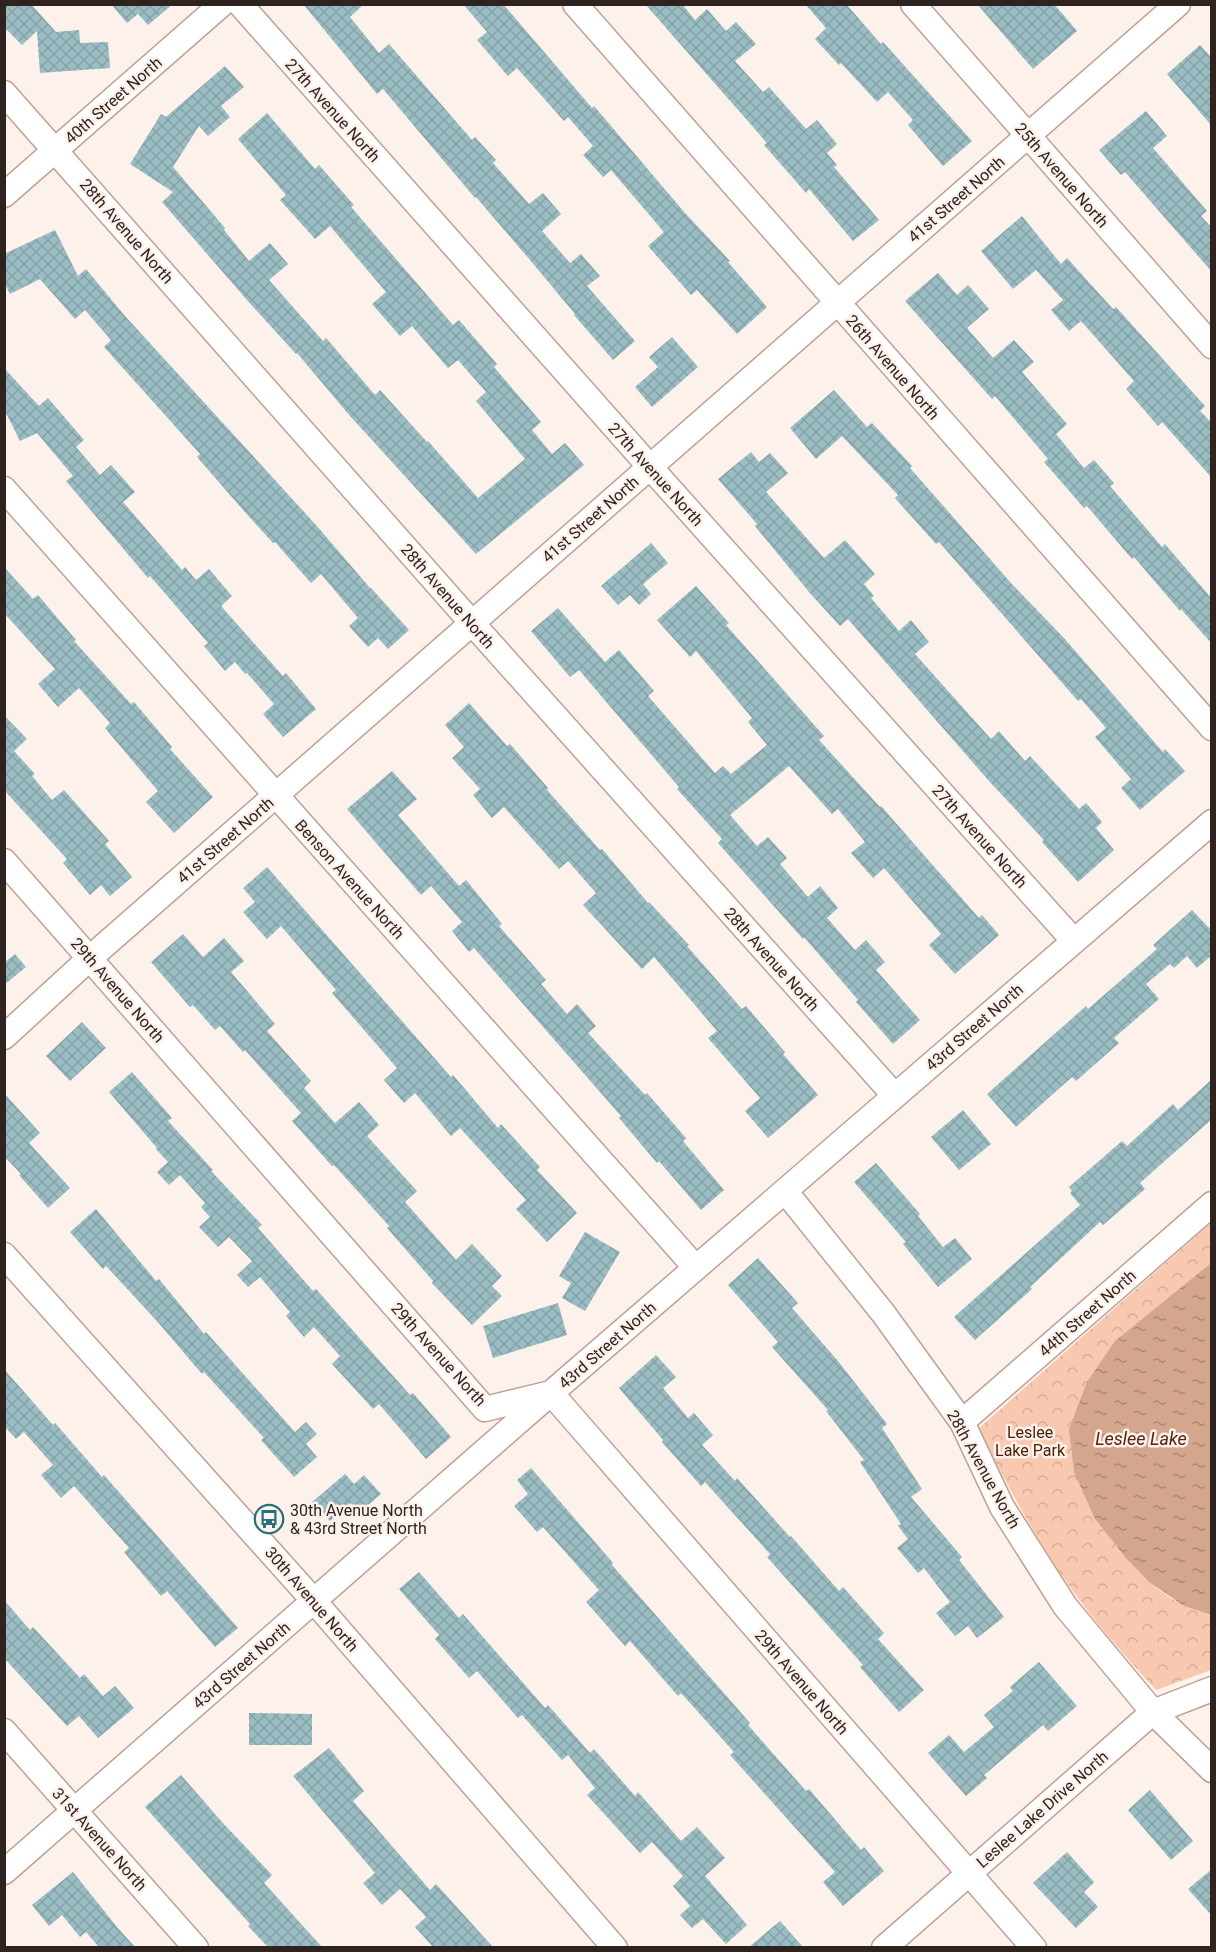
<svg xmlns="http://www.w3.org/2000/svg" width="1216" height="1952" viewBox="0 0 1216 1952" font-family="Roboto,sans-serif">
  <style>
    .forest { fill: url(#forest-crowns) }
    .water { fill: url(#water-ripples) }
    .building { fill: url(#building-cross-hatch) }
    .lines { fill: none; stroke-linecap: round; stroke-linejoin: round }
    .minor-casing { stroke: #bea194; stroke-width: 27 }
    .minor { stroke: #fff; stroke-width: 24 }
    .labels { text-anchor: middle; stroke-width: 5; stroke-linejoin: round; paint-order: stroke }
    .street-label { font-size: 16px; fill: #2e231e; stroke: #fdf1eb }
    .park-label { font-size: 16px; fill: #4c2005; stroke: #fdf1eb }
    .poi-label { font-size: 16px; fill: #2e231e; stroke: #fdf1eb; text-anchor: start }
    .water-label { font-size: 18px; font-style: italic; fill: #53260d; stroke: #fdf1eb }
  </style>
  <defs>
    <pattern id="forest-crowns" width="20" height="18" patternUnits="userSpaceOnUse" patternTransform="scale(1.5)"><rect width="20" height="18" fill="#f9c8b0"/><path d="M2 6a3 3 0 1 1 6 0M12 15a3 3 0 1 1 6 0" fill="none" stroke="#d6ac97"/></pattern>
    <pattern id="water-ripples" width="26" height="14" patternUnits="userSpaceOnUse" patternTransform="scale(1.5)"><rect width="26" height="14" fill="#d5a68e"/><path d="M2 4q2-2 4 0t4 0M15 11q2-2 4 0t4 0" fill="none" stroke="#ad8773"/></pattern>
    <pattern id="building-cross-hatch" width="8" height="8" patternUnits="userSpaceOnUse" patternTransform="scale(1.5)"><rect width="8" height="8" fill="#9abdc3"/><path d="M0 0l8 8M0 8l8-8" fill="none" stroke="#85a2a7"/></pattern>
  </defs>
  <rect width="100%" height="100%" fill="#fdf1eb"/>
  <path class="forest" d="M1211,1223V1263L1183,1286L1095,1519C1121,1551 1147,1588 1185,1606C1193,1610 1203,1612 1211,1615V1670L1156,1690C1124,1655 1092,1619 1065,1580C1032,1533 1005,1480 978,1429Z"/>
  <path class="water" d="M1211,1263V1615L1184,1606L1149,1582L1126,1558L1095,1519L1074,1472L1069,1429L1087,1382L1115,1341Z"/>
  <path class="building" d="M4,4H31L56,32L79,30L80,43L108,42L110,68L40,73L37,31L22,45L4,27Z
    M111,4H173L148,25L138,14L127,23Z
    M303,4H364L350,17L379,53L389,44L472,140L475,137L496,160L493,163L529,204L543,193L561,214L542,231L570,263L581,254L600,276L587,286L635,341L613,360L574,315L575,314L530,260L476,197L475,198L383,89L377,94Z
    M463,4H503L592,108L594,106L685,213L730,261L728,262L767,307L737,334L697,290L691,295L648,246L664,232L611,170L603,177L583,155L593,146L568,117L564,121L517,68L508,76L477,40L487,32Z
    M645,4H682L695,20L707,9L726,31L736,22L756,44L735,61L763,92L769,87L806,129L817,120L837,144L827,153L837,165L834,167L879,220L853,241L809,189L806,193L764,145L767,143Z
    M805,4H846L881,44L883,42L972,141L943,166L908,125L913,120L888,92L877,102L841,63L839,65L815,39L826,28Z
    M977,4H1054L1077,31L1033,69Z
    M1200,45L1212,58V126L1167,74Z
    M225,66L244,87L221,106L230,117L208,136L199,126L173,167L225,228L224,230L249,261L270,243L288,264L269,280L323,341L326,338L375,395L380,390L427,442L428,441L478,498L525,459L476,401L486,392L458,360L448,368L412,326L400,336L372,304L386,292L330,226L315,239L280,200L286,195L238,139L267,113L315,169L319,165L354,205L351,207L453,325L459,320L497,364L494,367L541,422L532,430L552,454L565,443L584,465L476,554L350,416L297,353L296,354L247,300L162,202L173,192L130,164L161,114L166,117Z
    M1146,111L1167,136L1153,148L1207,211L1201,216L1212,228V272L1125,172L1121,175L1099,150Z
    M1022,216L1061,264L1067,258L1113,309L1116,307L1205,406L1200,411L1212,423V478L1162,422L1158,426L1126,389L1134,381L1081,321L1069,331L1051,310L1063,300L1036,270L1013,289L981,251Z
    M55,230L78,276L86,269L125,316L316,525L370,588H371L409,630L388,649L378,638L368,647L349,626L358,618L321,574L311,583L275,542L273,543L244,511L197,457L200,454L104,347L111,340L85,310L75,319L40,279L10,294L4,282V254Z
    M938,273L957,295L968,285L989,309L967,328L993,358L1014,340L1034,362L1022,372L1067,424L1056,434L1084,468L1094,460L1114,483L1110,486L1162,547L1165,544L1212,599V644L1181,609L1180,611L1134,557L1132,559L1087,506L1084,508L1044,462L1048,459L995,396L992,399L905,301Z
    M672,337L698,367L652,407L635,387L658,367L649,357Z
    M4,368L39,406L48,398L84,440L76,447L100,475L111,465L135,492L123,502L182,570L185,567L196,580L209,569L232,596L221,606L283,676L286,673L316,709L283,737L263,714L274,704L247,673L245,674L235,662L225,671L204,646L208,643L150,576L148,578L66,481L73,476L37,433L20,441L4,409Z
    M834,390L867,427L872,423L912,466L910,468L1011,583L1063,637L1163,752L1165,749L1185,771L1140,810L1121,788L1131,779L1095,737L1106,728L1081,699L1078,701L939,542L936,544L895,498L898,495L842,436L816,459L790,428Z
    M751,452L759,462L770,453L788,473L766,492L824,558L845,540L875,574L864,584L874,596L871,598L899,631L911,620L929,642L915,654L991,739L999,731L1025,761L1030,756L1079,809L1086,803L1102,822L1096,828L1114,850L1078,882L1042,842L1044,840L989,781L848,619L840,626L809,592L755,526L757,524L718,479Z
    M651,543L668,563L643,584L651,594L639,605L630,595L618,605L601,586Z
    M4,567L33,599L38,595L76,640L74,641L131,704L134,702L172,747L170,749L213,797L174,833L146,802L158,791L105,728L110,723L79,688L58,707L38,684L55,669L4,613Z
    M696,586L729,623L726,625L824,736L819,740L880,807L881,806L979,918L982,915L999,935L955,974L929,945L941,934L884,868L873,878L851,853L865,842L838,809L832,814L789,766L730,815L757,846L768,837L787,858L780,864L808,897L820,886L838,908L827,918L855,950L866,940L885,962L876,970L920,1020L893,1044L856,1002L858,1000L804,937L803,939L718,843L722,839L677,789L679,787L579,670L570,677L531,631L558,608L605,662L619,650L654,691L648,696L715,773L723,766L731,774L767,745L748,722L752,718L696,651L690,657L657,620Z
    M469,703L507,746L510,744L548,788L547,790L600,850L602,849L648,903L649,902L689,945L687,946L742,1009L746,1006L785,1052L783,1054L818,1095L768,1138L745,1111L760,1098L708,1038L717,1031L654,957L642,969L583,905L596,893L568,861L559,869L504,807L492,818L473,795L480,789L452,758L464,747L445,725Z
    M4,715L27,739L14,751L35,774L32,776L52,800L64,790L109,841L105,844L132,877L110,896L101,885L90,895L63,863L67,859L4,790Z
    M392,771L417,799L398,815L459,886L466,880L502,924L499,926L546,980L541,984L567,1014L577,1004L596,1026L588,1033L645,1095L647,1093L686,1138L683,1141L724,1190L701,1210L659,1161L657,1163L619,1118L621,1116L474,948L469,952L452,931L462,922L431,886L421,895L347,809Z
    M267,867L451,1077L453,1075L498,1128L501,1124L540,1167L537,1170L577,1213L547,1242L516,1209L526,1200L460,1128L451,1136L415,1093L404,1103L384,1080L397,1068L332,993L336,990L281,926L267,939L243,912L255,902L243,888Z
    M1192,910L1212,931V955L1197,968L1187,956L1174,968L1170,964L1146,984L1159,999L1114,1038L1119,1043L1076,1081L1072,1077L1016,1127L987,1094L1086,1006L1088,1009L1157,949L1153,945Z
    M183,934L203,957L224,938L244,961L231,972L275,1024L267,1031L311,1081L304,1088L335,1123L359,1102L379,1125L367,1136L417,1191L405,1202L456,1260L472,1244L502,1276L492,1286L502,1296L472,1325L432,1283L433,1281L387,1228L389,1226L334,1165L332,1166L292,1121L301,1113L245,1050L243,1052L220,1026L215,1030L193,1005L190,1007L151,962Z
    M15,954L26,967L4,985V963Z
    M82,1022L106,1048L70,1081L46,1056Z
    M132,1072L172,1118L168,1121L213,1170L211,1171L262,1225L258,1228L313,1291L316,1289L410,1395L413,1393L451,1437L426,1459L379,1404L373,1409L332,1364L340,1356L314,1327L304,1337L286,1316L290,1312L260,1277L248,1287L237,1275L252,1261L229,1237L218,1247L199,1227L210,1217L201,1207L205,1203L180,1175L169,1185L157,1172L168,1162L156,1149L157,1148L109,1092Z
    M1212,1079V1119L1140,1183L1145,1189L1103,1225L1100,1222L1030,1287L1032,1289L975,1340L954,1317L1080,1205L1070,1193L1072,1191L1069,1187L1122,1141L1127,1146L1173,1104L1178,1110Z
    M4,1093L40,1133L29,1143L70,1188L48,1208L19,1175L21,1174L4,1156Z
    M963,1110L991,1144L959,1170L931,1137Z
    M876,1163L920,1214L918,1216L943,1247L955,1238L972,1259L938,1287L903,1244L906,1242L854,1182Z
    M96,1209L156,1281L159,1279L204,1334L206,1332L295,1432L306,1422L317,1434L306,1444L317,1457L294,1477L261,1440L264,1438L204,1372L202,1374L156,1320L106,1266L103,1269L70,1232Z
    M585,1232L620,1252L585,1311L562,1298L571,1283L559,1276Z
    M758,1258L798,1303L792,1308L838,1361L887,1424L882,1428L922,1489L911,1497L962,1557L959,1560L1004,1617L977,1638L968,1626L955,1636L936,1613L950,1602L924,1568L918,1573L897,1548L908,1539L898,1526L901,1524L860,1462L864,1460L826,1411L828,1410L772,1347L778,1342L728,1285Z
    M558,1303L567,1335L493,1358L483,1326Z
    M656,1355L676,1377L663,1388L688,1418L694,1413L713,1435L702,1445L735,1481L737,1478L790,1537L791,1536L839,1591L843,1587L884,1633L878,1639L924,1690L899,1712L860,1667L863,1665L767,1557L770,1554L705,1482L701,1486L662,1442L663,1440L619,1388Z
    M4,1369L53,1425L55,1423L102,1477L104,1475L238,1628L215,1647L167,1591L161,1596L124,1552L129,1548L74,1486L61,1498L41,1475L53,1465L24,1432L16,1439L4,1426Z
    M531,1468L613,1563L612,1565L750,1723L748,1725L806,1791L809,1789L861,1850L864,1847L884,1871L843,1906L823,1882L835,1872L730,1755L734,1752L681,1693L678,1696L630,1641L625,1646L586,1602L599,1590L543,1527L537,1532L514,1506L528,1494L517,1480Z
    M345,1474L354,1484L364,1475L381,1494L360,1512L351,1503L330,1521L319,1508H305Z
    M419,1572L459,1618L463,1614L545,1708L548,1705L590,1753L594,1749L635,1796L638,1792L681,1841L697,1827L725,1858L705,1876L747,1925L726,1944L703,1919L692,1928L680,1915L690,1906L673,1886L683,1876L652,1842L640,1853L587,1795L595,1788L568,1755L562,1760L522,1715L518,1718L477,1671L469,1678L435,1639L439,1635L399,1589Z
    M4,1600L30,1630L33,1627L80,1678L84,1674L103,1696L115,1686L134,1708L98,1738L79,1716L67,1726L4,1658Z
    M1039,1662L1077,1706L1048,1731L1043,1725L984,1775L987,1778L966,1796L928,1753L949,1735L964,1752L994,1727L984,1715L1013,1691L1010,1687Z
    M249,1713L312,1714V1745H249Z
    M329,1748L364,1791L353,1801L430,1890L436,1884L493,1947H433L415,1927L426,1917L400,1889L382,1905L363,1883L375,1873L293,1776Z
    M181,1775L222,1822L272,1875L264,1883L322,1947H268L248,1926L250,1924L145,1807Z
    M1150,1790L1193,1841L1171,1860L1128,1810Z
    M1067,1852L1094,1882L1084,1892L1098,1907L1076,1928L1033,1883Z
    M1212,1869V1916L1188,1889Z
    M73,1872L117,1927L135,1947H99L86,1932L80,1937L62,1915L49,1926L32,1905Z
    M780,1921L803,1947H749Z"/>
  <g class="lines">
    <g class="minor-casing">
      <path id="minor" d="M240,4L650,467L1074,941
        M575,4L1212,728
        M913,4L1212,346
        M4,93L472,623L895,1096
        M4,195L222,4
        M4,489L696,1268
        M4,861L485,1409L551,1393L1034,1948
        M4,1037L90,958L1178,4
        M785,1191L883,1313L962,1422L1002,1507L1065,1606L1153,1712L1212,1770
        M4,1255L314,1601L615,1948
        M962,1422L1212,1204
        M4,1731L196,1948
        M4,1872L551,1393L1212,822
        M884,1948L1153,1712L1212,1689"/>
    </g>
    <use href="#minor" class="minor"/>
  </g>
  <defs>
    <g id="bus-ring" transform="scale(1.5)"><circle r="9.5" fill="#fdf1eb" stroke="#28707b" stroke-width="1.5"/><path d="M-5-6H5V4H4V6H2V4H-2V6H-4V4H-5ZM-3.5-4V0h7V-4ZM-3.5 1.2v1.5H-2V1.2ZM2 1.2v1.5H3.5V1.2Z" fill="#28707b"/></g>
  </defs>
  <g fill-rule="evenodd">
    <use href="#bus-ring" x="269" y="1519"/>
  </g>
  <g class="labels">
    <g class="street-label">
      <text transform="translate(113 100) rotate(-41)" y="6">40th Street North</text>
      <text transform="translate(333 110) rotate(48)" y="6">27th Avenue North</text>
      <text transform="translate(1062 175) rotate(49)" y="6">25th Avenue North</text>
      <text transform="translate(956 199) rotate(-41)" y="6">41st Street North</text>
      <text transform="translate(127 231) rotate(49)" y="6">28th Avenue North</text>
      <text transform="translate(893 367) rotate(49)" y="6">26th Avenue North</text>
      <text transform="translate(656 474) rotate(48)" y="6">27th Avenue North</text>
      <text transform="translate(590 519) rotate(-41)" y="6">41st Street North</text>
      <text transform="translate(448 596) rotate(49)" y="6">28th Avenue North</text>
      <text transform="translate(980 836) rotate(48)" y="6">27th Avenue North</text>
      <text transform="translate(225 840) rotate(-41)" y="6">41st Street North</text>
      <text transform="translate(350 879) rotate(48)" y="6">Benson Avenue North</text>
      <text transform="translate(772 959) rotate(48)" y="6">28th Avenue North</text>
      <text transform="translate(118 990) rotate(49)" y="6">29th Avenue North</text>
      <text transform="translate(974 1027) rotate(-41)" y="6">43rd Street North</text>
      <text transform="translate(1087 1313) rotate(-41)" y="6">44th Street North</text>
      <text transform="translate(607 1345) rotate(-41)" y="6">43rd Street North</text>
      <text transform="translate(439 1354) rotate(48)" y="6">29th Avenue North</text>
      <text transform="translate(984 1469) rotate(61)" y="6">28th Avenue North</text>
      <text transform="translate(312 1599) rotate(49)" y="6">30th Avenue North</text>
      <text transform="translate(241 1665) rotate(-41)" y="6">43rd Street North</text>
      <text transform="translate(802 1682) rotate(49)" y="6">29th Avenue North</text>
      <text transform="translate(1042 1809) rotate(-41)" y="6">Leslee Lake Drive North</text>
      <text transform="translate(100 1839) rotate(48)" y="6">31st Avenue North</text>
    </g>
    <g class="park-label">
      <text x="1030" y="1438">Leslee<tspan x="1030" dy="18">Lake Park</tspan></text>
    </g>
    <g class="poi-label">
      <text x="290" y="1516">30th Avenue North<tspan x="290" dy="18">&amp; 43rd Street North</tspan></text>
    </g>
    <g class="water-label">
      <text x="1141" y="1445">Leslee Lake</text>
    </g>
  </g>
  <rect width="1216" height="1952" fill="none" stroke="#2e231e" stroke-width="12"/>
</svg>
